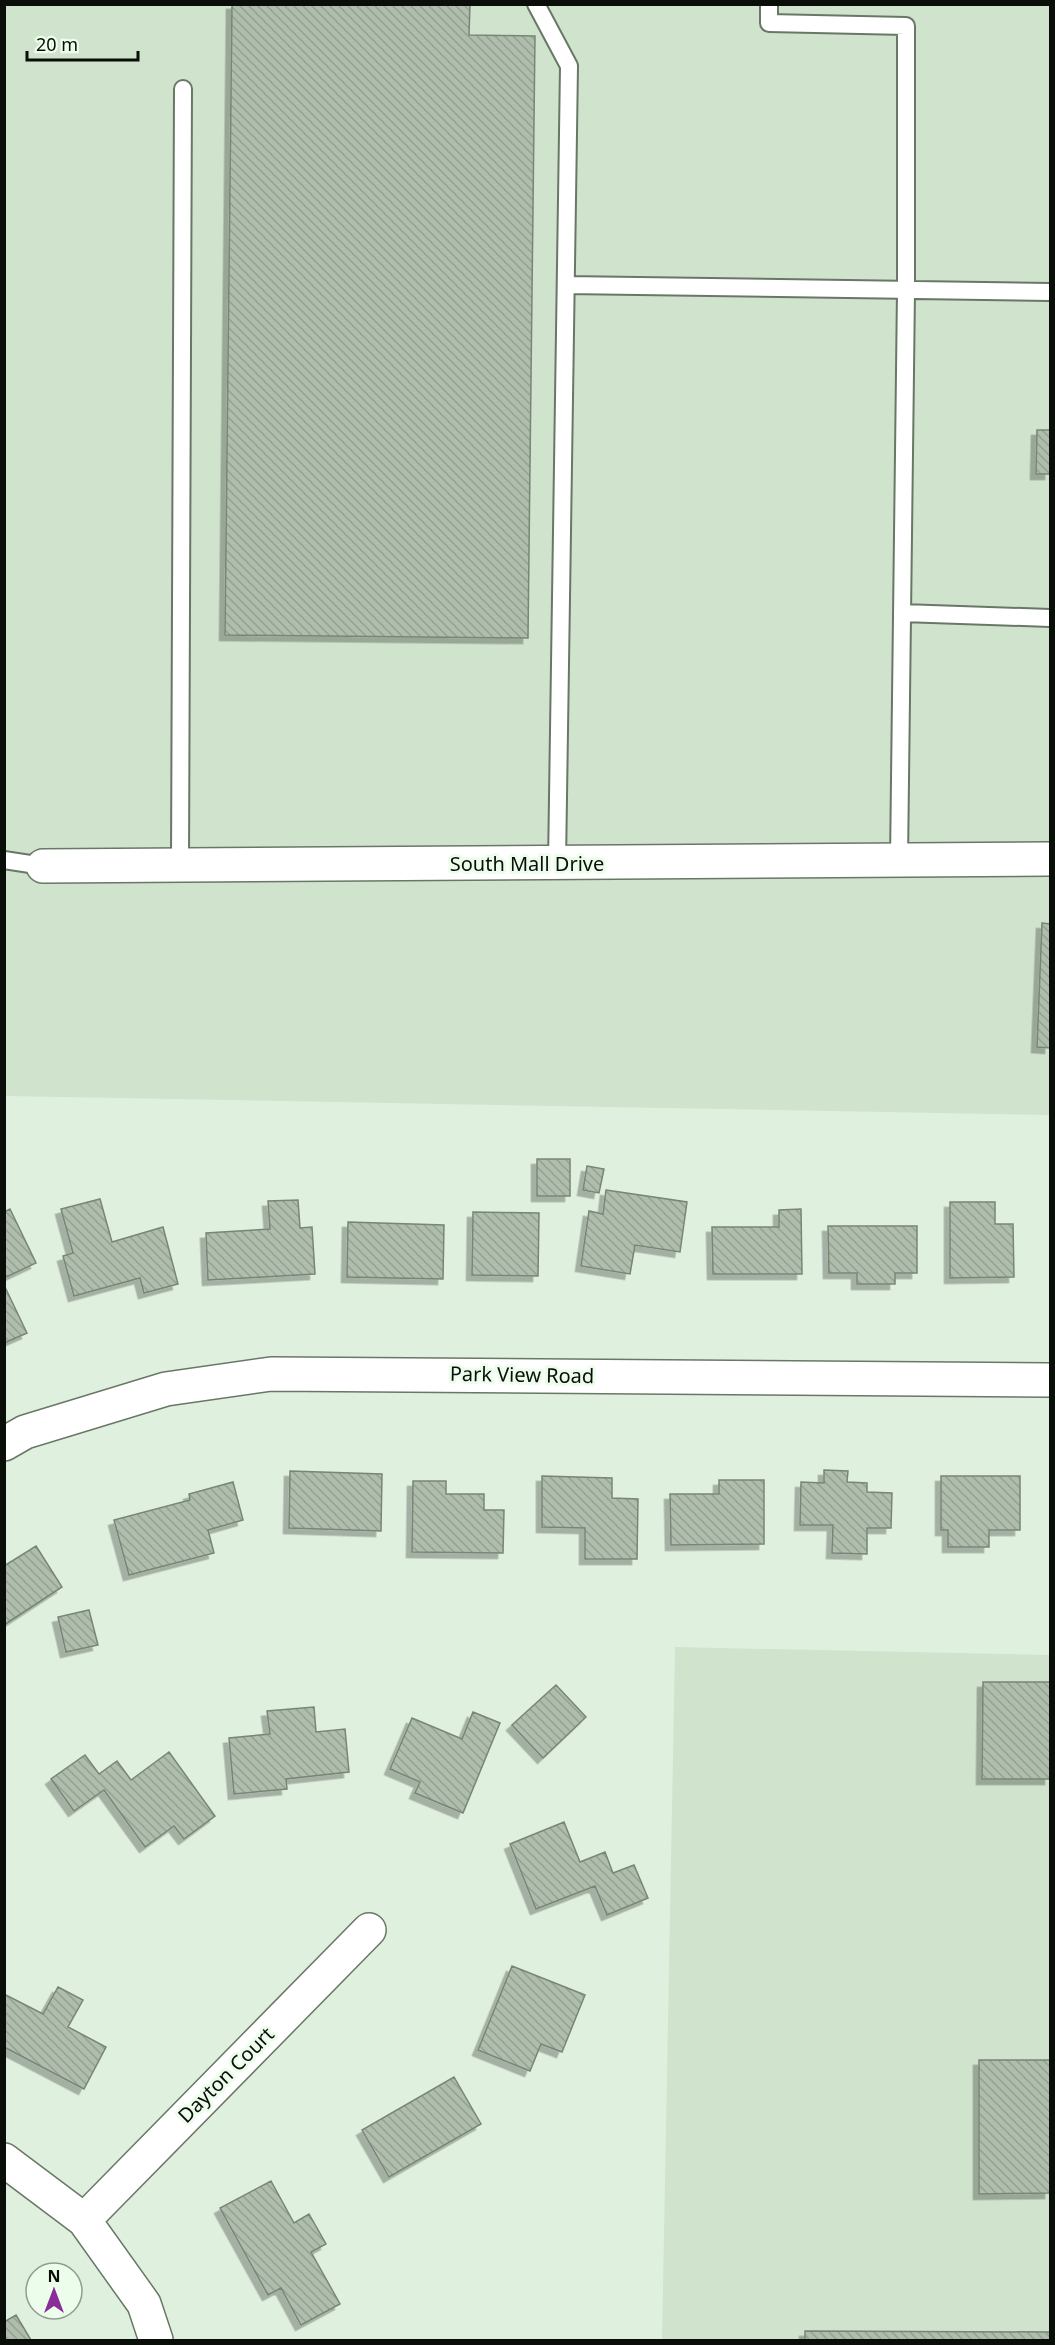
<svg xmlns="http://www.w3.org/2000/svg" width="1055" height="2345" viewBox="0 0 1055 2345" font-family="'Noto Sans',sans-serif">
  <style>
    .built { fill: #d0e4cd }
    .building { fill: url(#building-back-hatch); stroke: #788676; stroke-width: 1.5; filter: url(#shadow) }
    .lines { fill: none; stroke-linecap: round; stroke-linejoin: round }
    .service-casing { stroke: #697767; stroke-width: 20 }
    .minor-casing { stroke: #697767; stroke-width: 36 }
    .service { stroke: #fff; stroke-width: 16 }
    .minor { stroke: #fff; stroke-width: 33 }
    .labels { text-anchor: middle; stroke-width: 6; stroke-linejoin: round; paint-order: stroke }
    .street-label { font-size: 20px; fill: #090e09; stroke: #edfdeb }
  </style>
  <defs>
    <pattern id="building-back-hatch" width="6" height="6" patternUnits="userSpaceOnUse" patternTransform="scale(1.5)"><rect width="6" height="6" fill="#afbdac"/><path d="M-1 5l2 2M0 0l6 6M5-1l2 2" fill="none" stroke="#95a193"/></pattern>
    <filter id="shadow"><feDropShadow dx="-5.5" dy="5.5" stdDeviation="0" flood-color="#0004"/></filter>
  </defs>
  <rect width="100%" height="100%" fill="#e0f0de"/>
  <path class="built" d="M5,5H1050V1115L5,1096Z
    M675,1647L1050,1655V2340H662Z"/>
  <path class="building" d="M232,4H470L469,35L535,36L528,638L225,635Z
    M1037,430H1050V474H1036Z
    M1042,923L1050,924V1048L1037,1047Z
    M537,1159H570V1196H537Z
    M587,1166L604,1169L599,1193L583,1190Z
    M606,1190L687,1202L680,1252L635,1245L630,1274L581,1266L589,1211L603,1214Z
    M100,1199L112,1242L163,1227L178,1284L144,1293L140,1278L74,1296L63,1256L73,1253L61,1209Z
    M298,1200L300,1228L312,1227L315,1274L208,1280L206,1233L270,1229L268,1201Z
    M950,1202H995V1224H1013L1014,1277L950,1278Z
    M10,1209L36,1263L4,1278V1212Z
    M801,1209L802,1274H713L712,1227H779V1210Z
    M473,1212L539,1213L538,1276L472,1275Z
    M348,1222L444,1225L443,1279L347,1277Z
    M828,1226H917V1273H895V1284H857V1273H829Z
    M4,1285L27,1333L4,1343Z
    M824,1470L848,1471L847,1482L867,1483V1492L892,1493L891,1528H867V1554L832,1553L833,1525H800L801,1482L824,1483Z
    M290,1471L382,1474L381,1531L289,1528Z
    M542,1476L612,1478V1498L638,1499L637,1559H585V1528L542,1527Z
    M941,1476H1020V1530H989V1547H948V1530H941Z
    M719,1480H764V1544L671,1545L670,1494H719Z
    M413,1481H446V1494H484V1510H504L503,1553L412,1552Z
    M233,1482L243,1520L208,1530L214,1553L129,1575L114,1520L190,1500L189,1494Z
    M36,1546L62,1587L4,1625V1566Z
    M89,1610L98,1645L66,1652L58,1617Z
    M983,1682H1050V1779H982Z
    M556,1685L586,1717L543,1758L512,1725Z
    M314,1707L316,1732L345,1729L349,1772L286,1779L287,1789L234,1794L229,1738L270,1734L267,1711Z
    M473,1712L500,1723L463,1813L415,1793L420,1782L390,1769L412,1718L462,1739Z
    M169,1752L215,1816L184,1839L174,1826L145,1847L104,1790L74,1811L51,1779L85,1755L99,1774L117,1761L131,1780Z
    M564,1822L580,1862L605,1852L613,1873L634,1865L648,1898L607,1915L595,1886L536,1909L510,1844Z
    M512,1966L585,1995L562,2052L541,2044L530,2071L478,2050Z
    M58,1987L83,2000L68,2027L106,2047L84,2089L4,2047V1994L43,2014Z
    M979,2060H1050V2193L979,2194Z
    M454,2077L481,2124L389,2177L362,2130Z
    M271,2181L294,2223L309,2214L326,2244L311,2252L340,2304L301,2325L281,2288L268,2295L220,2208Z
    M16,2315L31,2340H4V2322Z
    M805,2331L1050,2332V2340H805Z"/>
  <g class="lines">
    <g class="service-casing">
      <path id="service" d="M536,4L569,66L557,864
        M769,4V23L906,26V290L899,861
        M566,285L1050,292
        M902,613L1050,618
        M4,860L43,866
        M180,865L183,89"/>
    </g>
    <g class="minor-casing">
      <path id="minor" d="M43,866L1050,859
        M4,1444L25,1432L166,1389L271,1374L1050,1380
        M4,2160L84,2220L144,2304L156,2340
        M84,2220L369,1930"/>
    </g>
    <use href="#service" class="service"/>
    <use href="#minor" class="minor"/>
  </g>
  <g class="labels">
    <g class="street-label">
      <text x="527" y="871">South Mall Drive</text>
      <text transform="translate(522 1375) rotate(1)" y="7">Park View Road</text>
      <text transform="translate(226 2075) rotate(-45)" y="7">Dayton Court</text>
    </g>
  </g>
  <rect width="1055" height="2345" fill="none" stroke="#090e09" stroke-width="12"/>
  <g transform="translate(54 2291)"><circle r="28" fill="#edfdeb" stroke="#929d91" stroke-width="1.5"/>
  <path d="M0-4.5L10 22L0 15L-10 22Z" fill="#892d98"/>
  <text y="-9" font-size="16" font-weight="bold" text-anchor="middle" fill="#090e09">N</text>
  </g>
  <path d="M27 51v9h111v-9" fill="none" stroke="#090e09" stroke-width="3"/>
  <text x="36" y="51" font-size="18" fill="#090e09" stroke="#edfdeb" stroke-width="4.5" paint-order="stroke">20 m</text>
</svg>
